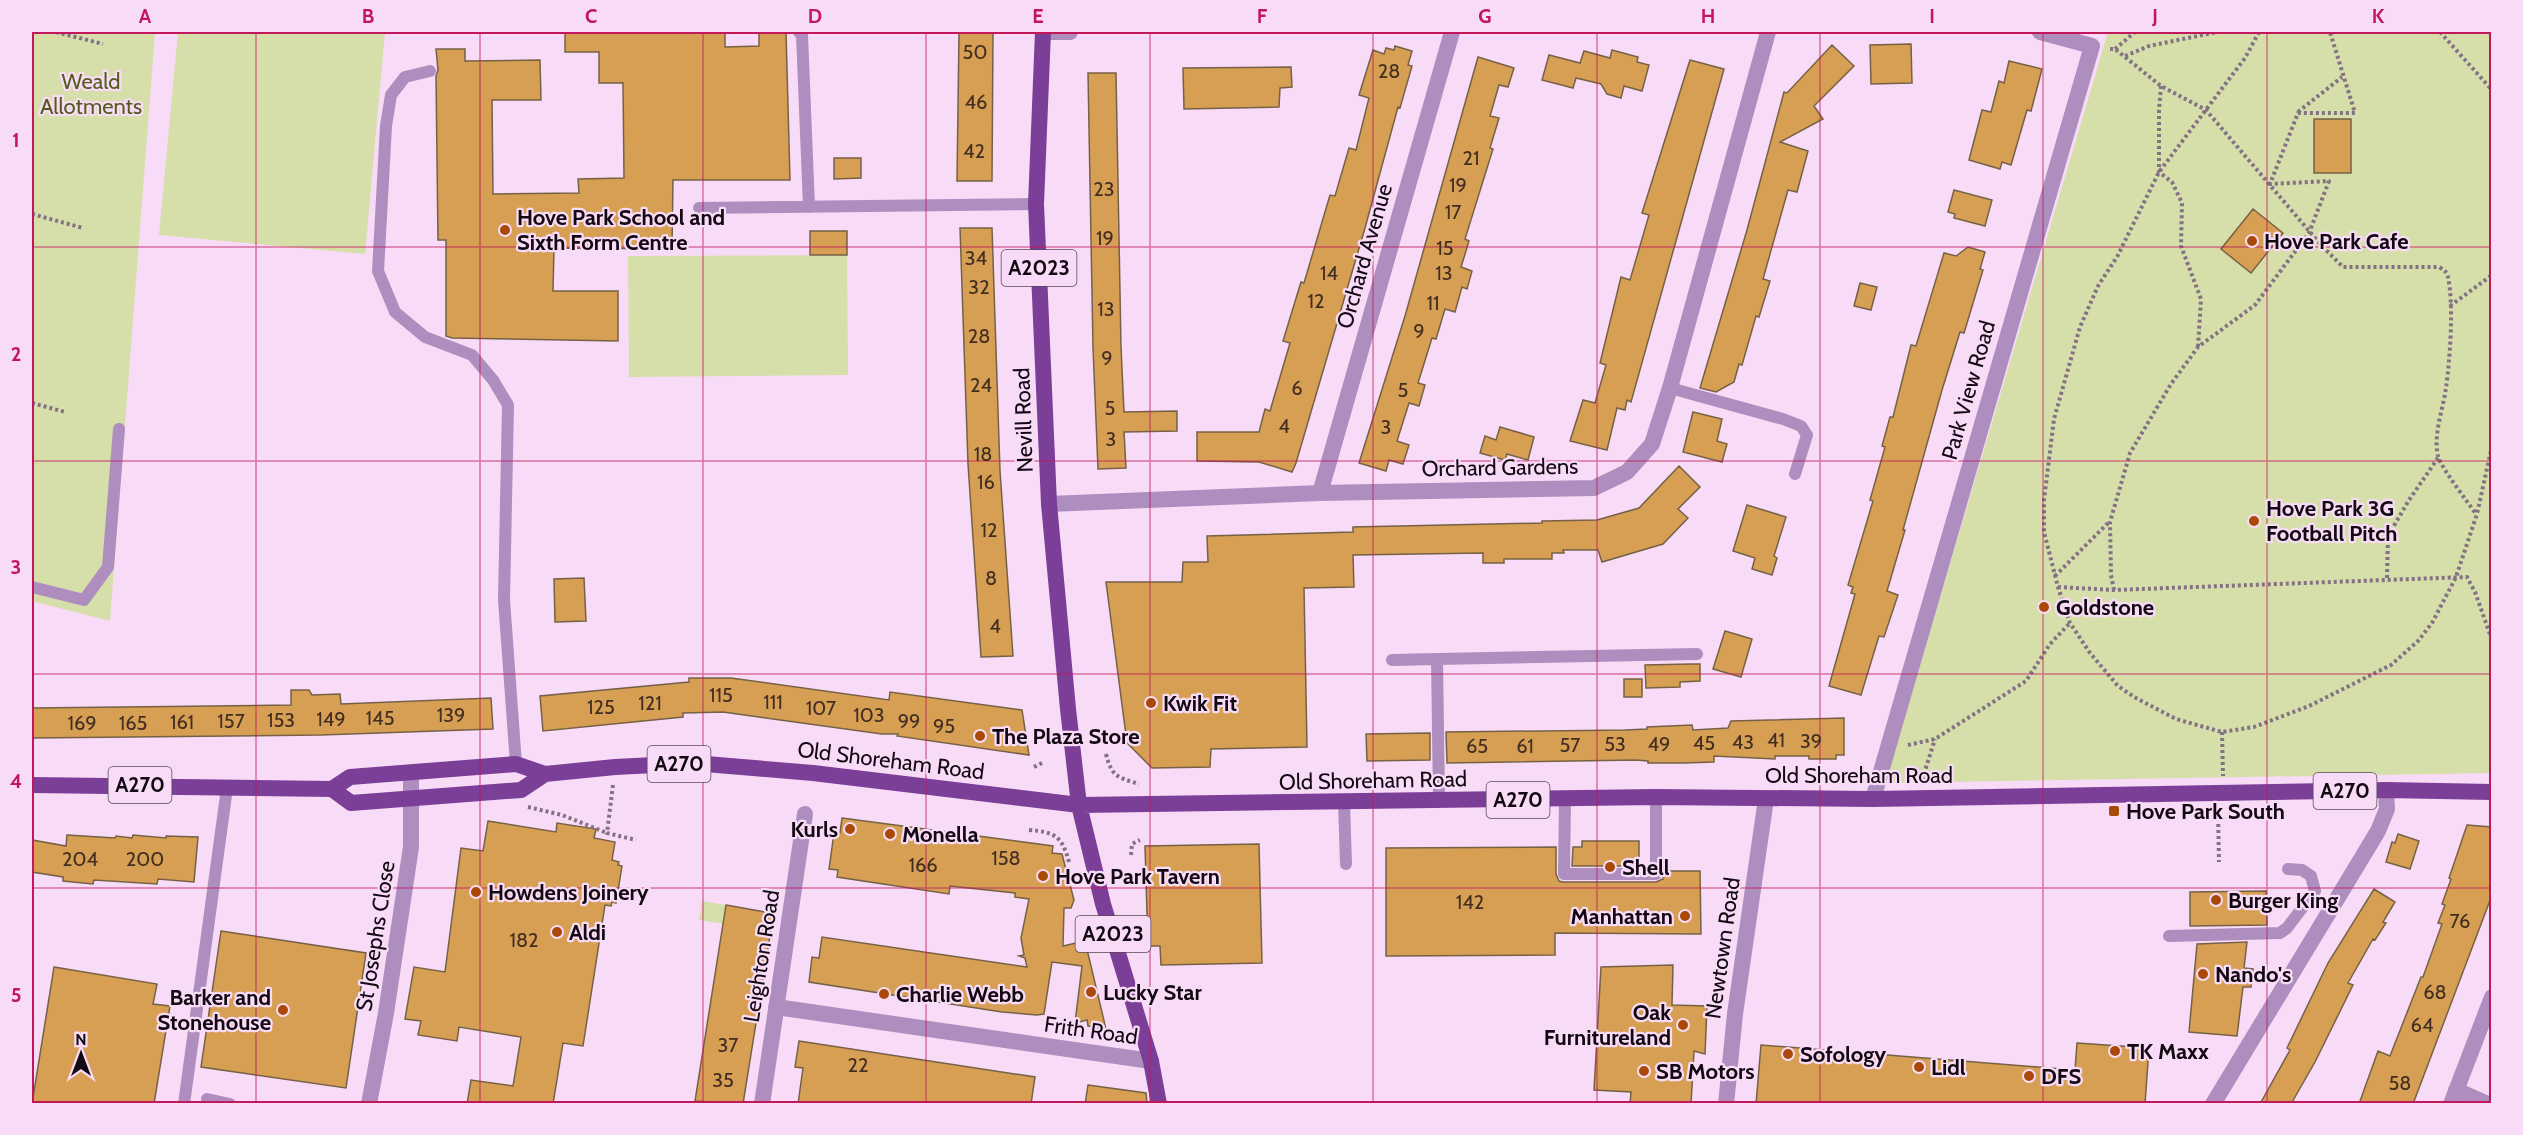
<svg xmlns="http://www.w3.org/2000/svg" width="2523" height="1135" viewBox="0 0 2523 1135" font-family="Cabin,sans-serif">
  <style>
    .green { fill: #d6deaa }
    .building { fill: #d69f53; stroke: #766147; stroke-width: 1.5 }
    .lines { fill: none; stroke-linecap: round; stroke-linejoin: round }
    .path { stroke: #847183; stroke-width: 4; stroke-dasharray: 3 3; stroke-linecap: butt }
    .service { stroke: #ae8ebe; stroke-width: 12 }
    .minor { stroke: #ae8ebe; stroke-width: 16 }
    .primary { stroke: #7c3f98; stroke-width: 16 }
    .grid { fill: none; stroke: #c2185b; stroke-width: 1.5; stroke-opacity: 0.55 }
    .poi-dot { fill: #aa4807; stroke: #f8dcf7; stroke-width: 2 }
    .labels { text-anchor: middle; stroke-width: 4.5; stroke-linejoin: round; paint-order: stroke }
    .number-label { font-size: 20px; fill: #432e22 }
    .shield { fill: #f8dcf7; stroke: #574857; stroke-width: 1.5 }
    .shield-label { font-size: 21px; font-weight: bold; fill: #120912 }
    .park-label { font-size: 22px; fill: #545b1b; stroke: #f8dcf7 }
    .poi-label { font-size: 22px; font-weight: bold; fill: #120912; stroke: #f8dcf7; text-anchor: start }
    .street-label { font-size: 22px; fill: #120912; stroke: #f8dcf7 }
    .neatline { fill: none; stroke: #c2185b; stroke-width: 2 }
    .grid-label { font-size: 20px; text-anchor: middle; font-weight: bold; fill: #c2185b }
  </style>
  <rect width="100%" height="100%" fill="#f8dcf7"/>
  <path class="green" d="M32,32H155L110,621L32,601Z
    M178,32H385L365,254L159,235Z
    M2108,32H2491V773L1885,783Z
    M847,255L848,375L629,377L628,256Z
    M702,901L726,905L739,926L699,920Z"/>
  <path class="building" d="M565,32H725V47L759,46V32H786L790,180H673L672,249L554,248L553,291H618V341L452,338L446,336V240H438L436,76L438,70L436,49H465V61L540,60L541,100H492L493,194L579,193L578,179L624,178L623,83H599V52H565Z
    M959,32H993L992,181H957Z
    M1911,44L1912,83L1871,84L1870,45Z
    M1832,45L1854,66L1814,106L1823,119L1780,142L1808,151L1797,192L1788,190L1763,279L1770,281L1759,317L1756,316L1742,365L1739,364L1734,382L1716,392L1700,388L1747,230L1784,92L1787,93Z
    M1395,46L1412,51L1408,65L1412,66L1400,108L1398,107L1365,228L1296,463L1292,472L1259,462L1197,461V432H1259L1265,409L1270,411L1290,343L1283,341L1301,282L1304,283L1330,195L1335,196L1349,148L1356,150L1369,98L1359,95L1373,50L1384,54L1386,48L1394,50Z
    M1612,50L1638,57L1637,62L1649,65L1642,91L1624,86L1621,98L1607,94L1601,84L1576,78L1573,88L1542,80L1549,55L1580,63L1584,51L1610,58Z
    M1478,57L1514,68L1508,87L1499,85L1490,116L1499,118L1490,148L1493,149L1465,239L1469,241L1461,267L1472,271L1467,289L1462,287L1455,312L1445,309L1436,339L1432,338L1418,383L1425,385L1419,406L1409,403L1397,441L1409,445L1403,464L1389,460L1386,471L1359,463L1405,316Z
    M1690,60L1724,69L1631,402L1627,400L1625,410L1617,408L1607,450L1570,441L1583,400L1595,403L1606,365L1600,363L1621,277L1630,280L1649,215L1642,213Z
    M2009,61L2042,69L2031,111L2027,110L2011,165L2002,162L2000,169L1969,160L1982,110L1991,112L1999,81L2004,83Z
    M1291,67L1292,87L1280,88L1279,107L1184,109L1183,68Z
    M1088,73H1116L1121,347L1124,412L1177,411V431L1124,432L1126,468L1098,469L1093,348Z
    M2314,119H2351V173H2314Z
    M834,158H861V178L834,179Z
    M1954,190L1992,200L1985,226L1954,218L1955,214L1948,212Z
    M2253,209L2283,233L2251,273L2221,249Z
    M960,228H992L1000,471L1013,656L981,657L968,464Z
    M810,231H847V255H810Z
    M1968,247L1985,252L1980,269L1983,270L1964,333L1960,332L1942,390L1903,530H1905L1887,591L1898,595L1884,637L1879,636L1861,695L1829,686L1855,594L1851,593L1853,587L1848,585L1873,501L1870,500L1885,447L1882,446L1890,417H1893L1911,345L1916,346L1944,253L1956,256Z
    M1860,283L1877,287L1871,310L1854,306Z
    M1693,412L1722,419L1717,441L1727,444L1722,462L1683,452Z
    M1500,427L1534,437L1528,460L1507,454L1505,460L1480,453L1485,436L1496,440Z
    M1679,466L1700,487L1678,509L1688,518L1663,544L1602,562L1598,550H1563L1564,553H1552V559H1504V563H1483V553L1353,555L1354,587L1304,588L1307,747L1211,749L1210,767L1152,768L1127,743L1106,582H1182L1183,562H1208L1207,536L1353,532V527L1542,523V521L1597,520L1639,508Z
    M1747,505L1786,517L1774,556L1777,558L1772,575L1752,569L1755,558L1733,551Z
    M584,578L586,621L555,622L554,579Z
    M1725,631L1752,639L1741,677L1713,669Z
    M1691,664H1700V681L1680,682V687L1646,688L1645,665Z
    M689,678H731L889,700L890,692L1022,710L1029,755L897,736L898,734H882L723,712L683,713V717L543,731L540,696L689,682Z
    M1624,679H1642V697H1624Z
    M291,690H309L312,695L340,694L341,704L491,698L493,729L321,735L32,738V708L291,705Z
    M1844,718V755H1836V759H1809V756H1775V759L1714,756V762L1684,763H1648V761L1636,760L1447,763L1446,732L1625,730L1647,729V727L1692,725L1693,730L1728,728L1731,721Z
    M1430,733V760L1367,761L1366,734Z
    M842,818L1053,846L1052,853L1062,854L1074,900L1071,908H1064L1063,946L1085,941L1106,1029L1088,1026L1087,1020L1075,1023L1082,966L1052,962L1044,1014L1037,1015L1002,1012L809,982L812,957L819,958L822,937L1027,967L1025,958L1019,956L1024,955L1021,938L1029,899L1015,897V893L950,886L949,894L837,877L838,870L829,869L834,833H840Z
    M488,821L556,832L557,823L596,829L594,838L615,842L612,860L619,862L618,865L622,866L616,903L612,902L611,906L605,905L583,1046L563,1043L553,1104H467L471,1080L513,1086L521,1037L459,1027L457,1041L418,1035L421,1021L405,1019L414,967L445,972L461,848L483,851Z
    M2467,825L2492,827V895L2413,1104H2359L2378,1051L2390,1056L2421,977H2423L2442,924L2438,923L2445,905L2442,904L2451,879L2449,878Z
    M2398,834L2419,841L2410,869L2386,862L2392,842L2395,843Z
    M67,835L115,838L116,836L132,838L133,835L166,838V836L198,837L194,882L158,879L157,884L94,880L93,884L63,881V877L32,872V840L66,846Z
    M1582,841H1639V866H1572L1573,847H1582Z
    M1259,844L1262,963L1161,965L1160,946H1148L1145,846Z
    M1556,847V874L1559,881L1563,882H1656L1663,879L1664,871H1700L1701,934L1555,933V955L1386,956V848Z
    M2374,889L2395,902L2383,922L2386,923L2375,940L2373,939L2348,983L2353,985L2315,1062L2291,1104H2260L2290,1050L2287,1048L2328,963Z
    M2266,891L2267,925L2190,926V892Z
    M726,905L771,913L770,916L773,917L743,1104L695,1101Z
    M221,931L366,953L346,1088L201,1067Z
    M2247,942L2244,968L2253,969L2251,987H2243L2237,1036L2189,1032L2197,944Z
    M1673,965L1672,1005L1707,1006L1705,1054L1694,1051L1691,1104H1630L1631,1092L1594,1090L1601,967Z
    M54,967L157,984L153,1004L170,1006L154,1104H32Z
    M799,1041L1035,1077L1031,1104H798L803,1068L795,1067Z
    M2077,1043L2149,1048L2145,1104H1756L1761,1045L2075,1070Z
    M1088,1085L1146,1093L1147,1104H1085Z"/>
  <g class="lines">
    <path class="path" d="M56,32L103,44
      M2259,32L2245,58L2159,172L2117,257L2098,286L2080,327L2054,419L2044,500V532L2058,587L2070,623L2090,653L2118,686L2134,697L2176,719L2222,732L2254,727L2309,706L2391,665L2418,641L2432,623L2456,577L2477,514L2492,446
      M2440,32L2492,90
      M2110,49H2115L2161,86L2206,110L2321,245L2343,267H2439C2444,270 2447,272 2448,277C2454,305 2450,359 2446,388C2443,409 2433,435 2438,456C2441,468 2468,502 2476,514
      M2115,49L2135,32
      M2125,56L2149,46L2217,32
      M2161,86L2159,110V172L2172,182L2182,203L2181,246L2201,299L2198,347
      M2298,112L2342,77
      M32,214L83,228
      M2450,306L2492,275
      M32,403L65,412
      M2055,576L2109,522
      M2387,578L2388,536L2409,500L2438,458
      M2058,587L2114,590L2467,577L2475,592L2492,640
      M2114,590L2111,575L2110,522L2130,453L2171,384L2198,347L2255,305L2309,233L2329,181L2270,184L2298,113H2355L2330,32
      M2222,732L2223,776
      M1908,745L1935,739L2026,681L2050,644L2070,623
      M1106,754C1112,777 1117,777 1139,784
      M1034,767L1044,762
      M1922,780L1935,739
      M613,785L607,833L636,840
      M528,807L562,815L607,833
      M2218,812L2219,862
      M1029,830C1055,832 1062,836 1069,862
      M1131,855L1132,844L1140,840"/>
    <path class="service" d="M799,32L802,35L809,207
      M430,71L405,77L391,95L386,126L378,271L395,312L425,337L472,355L493,380L508,405L504,600L516,764
      M699,208L1036,204
      M1670,388L1783,419L1801,426L1807,435L1795,474
      M32,587L84,600L108,567L119,429
      M1392,660L1437,659
      M1565,799L1564,874H1656V797
      M1439,801L1437,659L1697,654
      M1344,803L1346,864
      M2169,936L2280,933L2287,928L2315,891L2311,876L2302,870L2288,869
      M207,1099L230,1104
      M184,1104L227,788"/>
    <path class="minor" d="M1043,32H1070
      M1320,493L1452,32
      M1049,504L1320,493L1594,488L1627,472L1652,444L1670,388L1768,32
      M1873,799L2092,46L2040,32
      M776,1007L1151,1061
      M2456,1090L2488,1104
      M369,1104L386,1013L411,847V773
      M762,1104L805,814
      M1726,1104L1735,1014L1766,799
      M2213,1104L2378,831L2387,809L2386,790
      M2451,1104L2492,997"/>
    <path class="primary" d="M1043,32L1036,204L1049,504L1068,709L1079,805L1103,904L1151,1061L1159,1104
      M32,785L332,789L350,777L516,764L545,774L615,767L694,763L813,773L1079,805L1656,797L1873,799L2386,790L2492,792
      M332,789L351,803L521,790L545,774"/>
  </g>
  <path class="grid" d="M256,32V1104M480,32V1104M703,32V1104M926,32V1104M1150,32V1104M1373,32V1104M1597,32V1104M1820,32V1104M2043,32V1104M2267,32V1104M32,247H2492M32,461H2492M32,674H2492M32,888H2492"/>
  <g class="poi-dot">
    <circle cx="505" cy="230" r="6"/>
    <circle cx="2252" cy="241" r="6"/>
    <circle cx="2254" cy="521" r="6"/>
    <circle cx="2044" cy="607" r="6"/>
    <circle cx="1151" cy="703" r="6"/>
    <circle cx="980" cy="736" r="6"/>
    <rect x="2108" y="805" width="12" height="12" rx="3"/>
    <circle cx="850" cy="829" r="6"/>
    <circle cx="890" cy="834" r="6"/>
    <circle cx="1610" cy="867" r="6"/>
    <circle cx="1043" cy="876" r="6"/>
    <circle cx="476" cy="892" r="6"/>
    <circle cx="2216" cy="900" r="6"/>
    <circle cx="1685" cy="916" r="6"/>
    <circle cx="557" cy="932" r="6"/>
    <circle cx="2203" cy="974" r="6"/>
    <circle cx="1091" cy="992" r="6"/>
    <circle cx="884" cy="994" r="6"/>
    <circle cx="283" cy="1010" r="6"/>
    <circle cx="1683" cy="1025" r="6"/>
    <circle cx="2115" cy="1051" r="6"/>
    <circle cx="1788" cy="1054" r="6"/>
    <circle cx="1919" cy="1067" r="6"/>
    <circle cx="1644" cy="1071" r="6"/>
    <circle cx="2029" cy="1076" r="6"/>
  </g>
  <g class="labels">
    <g class="number-label">
      <text x="975" y="59">50</text>
      <text x="1389" y="78">28</text>
      <text x="976" y="109">46</text>
      <text x="974" y="158">42</text>
      <text x="1471" y="165">21</text>
      <text x="1458" y="192">19</text>
      <text x="1104" y="196">23</text>
      <text x="1453" y="219">17</text>
      <text x="1105" y="245">19</text>
      <text x="1445" y="255">15</text>
      <text x="976" y="265">34</text>
      <text x="1329" y="280">14</text>
      <text x="1444" y="280">13</text>
      <text x="979" y="294">32</text>
      <text x="1316" y="308">12</text>
      <text x="1433" y="310">11</text>
      <text x="1106" y="316">13</text>
      <text x="1419" y="338">9</text>
      <text x="979" y="343">28</text>
      <text x="1107" y="365">9</text>
      <text x="981" y="392">24</text>
      <text x="1297" y="395">6</text>
      <text x="1403" y="397">5</text>
      <text x="1110" y="415">5</text>
      <text x="1284" y="433">4</text>
      <text x="1386" y="434">3</text>
      <text x="1111" y="446">3</text>
      <text x="983" y="461">18</text>
      <text x="986" y="489">16</text>
      <text x="989" y="537">12</text>
      <text x="991" y="585">8</text>
      <text x="995" y="633">4</text>
      <text x="721" y="702">115</text>
      <text x="773" y="709">111</text>
      <text x="650" y="710">121</text>
      <text x="601" y="714">125</text>
      <text x="821" y="715">107</text>
      <text x="451" y="722">139</text>
      <text x="869" y="722">103</text>
      <text x="380" y="725">145</text>
      <text x="331" y="726">149</text>
      <text x="281" y="727">153</text>
      <text x="231" y="728">157</text>
      <text x="909" y="728">99</text>
      <text x="182" y="729">161</text>
      <text x="82" y="730">169</text>
      <text x="133" y="730">165</text>
      <text x="944" y="733">95</text>
      <text x="1776" y="747">41</text>
      <text x="1811" y="748">39</text>
      <text x="1743" y="749">43</text>
      <text x="1704" y="750">45</text>
      <text x="1615" y="751">53</text>
      <text x="1659" y="751">49</text>
      <text x="1570" y="752">57</text>
      <text x="1477" y="753">65</text>
      <text x="1525" y="753">61</text>
      <text x="1006" y="865">158</text>
      <text x="80" y="866">204</text>
      <text x="145" y="866">200</text>
      <text x="923" y="872">166</text>
      <text x="1470" y="909">142</text>
      <text x="2460" y="928">76</text>
      <text x="524" y="947">182</text>
      <text x="2435" y="999">68</text>
      <text x="2422" y="1032">64</text>
      <text x="728" y="1052">37</text>
      <text x="858" y="1072">22</text>
      <text x="723" y="1087">35</text>
      <text x="2400" y="1090">58</text>
    </g>
    <g class="shield">
      <rect x="1001.5" y="250" width="75" height="36" rx="4.5"/>
      <rect x="647.5" y="746" width="63" height="36" rx="4.5"/>
      <rect x="108.5" y="767" width="63" height="36" rx="4.5"/>
      <rect x="2313.5" y="773" width="63" height="36" rx="4.5"/>
      <rect x="1486.5" y="782" width="63" height="36" rx="4.5"/>
      <rect x="1075.5" y="916" width="75" height="36" rx="4.5"/>
    </g>
    <g class="shield-label">
      <text x="1039" y="275">A2023</text>
      <text x="679" y="771">A270</text>
      <text x="140" y="792">A270</text>
      <text x="2345" y="798">A270</text>
      <text x="1518" y="807">A270</text>
      <text x="1113" y="941">A2023</text>
    </g>
    <g class="park-label">
      <text x="91" y="89">Weald<tspan x="91" dy="25">Allotments</tspan></text>
    </g>
    <g class="poi-label">
      <text x="517" y="225">Hove Park School and<tspan x="517" dy="25">Sixth Form Centre</tspan></text>
      <text x="2264" y="249">Hove Park Cafe</text>
      <text x="2266" y="516">Hove Park 3G<tspan x="2266" dy="25">Football Pitch</tspan></text>
      <text x="2056" y="615">Goldstone</text>
      <text x="1163" y="711">Kwik Fit</text>
      <text x="992" y="744">The Plaza Store</text>
      <text x="2126" y="819">Hove Park South</text>
      <text x="838" y="837" text-anchor="end">Kurls</text>
      <text x="902" y="842">Monella</text>
      <text x="1622" y="875">Shell</text>
      <text x="1055" y="884">Hove Park Tavern</text>
      <text x="488" y="900">Howdens Joinery</text>
      <text x="2228" y="908">Burger King</text>
      <text x="1673" y="924" text-anchor="end">Manhattan</text>
      <text x="569" y="940">Aldi</text>
      <text x="2215" y="982">Nando's</text>
      <text x="1103" y="1000">Lucky Star</text>
      <text x="896" y="1002">Charlie Webb</text>
      <text x="271" y="1005" text-anchor="end">Barker and<tspan x="271" dy="25">Stonehouse</tspan></text>
      <text x="1671" y="1020" text-anchor="end">Oak<tspan x="1671" dy="25">Furnitureland</tspan></text>
      <text x="2127" y="1059">TK Maxx</text>
      <text x="1800" y="1062">Sofology</text>
      <text x="1931" y="1075">Lidl</text>
      <text x="1656" y="1079">SB Motors</text>
      <text x="2041" y="1084">DFS</text>
    </g>
    <g class="street-label">
      <text transform="translate(1364 256) rotate(-74)" y="8">Orchard Avenue</text>
      <text transform="translate(1968 390) rotate(-74)" y="8">Park View Road</text>
      <text transform="translate(1023 420) rotate(-92)" y="8">Nevill Road</text>
      <text transform="translate(1500 467) rotate(-1)" y="8">Orchard Gardens</text>
      <text transform="translate(891 760) rotate(7)" y="8">Old Shoreham Road</text>
      <text x="1859" y="783">Old Shoreham Road</text>
      <text transform="translate(1373 780) rotate(-1)" y="8">Old Shoreham Road</text>
      <text transform="translate(375 936) rotate(-81)" y="8">St Josephs Close</text>
      <text transform="translate(1722 948) rotate(-82)" y="8">Newtown Road</text>
      <text transform="translate(761 956) rotate(-81)" y="8">Leighton Road</text>
      <text transform="translate(1091 1030) rotate(8)" y="8">Frith Road</text>
    </g>
  </g>
  <rect width="2523" height="1135" fill="none" stroke="#f8dcf7" stroke-width="66"/>
  <g transform="translate(81 1054)" stroke="#f8dcf7" stroke-width="4.5" paint-order="stroke">
  <path d="M0-4.5L10 22L0 15L-10 22Z" fill="#120912"/>
  <text y="-9" font-size="16" font-weight="bold" text-anchor="middle" fill="#120912">N</text>
  </g>
  <rect x="33" y="33" width="2457" height="1069" class="neatline"/>
  <g class="grid-label">
    <text x="145" y="23">A</text>
    <text x="368" y="23">B</text>
    <text x="591" y="23">C</text>
    <text x="815" y="23">D</text>
    <text x="1038" y="23">E</text>
    <text x="1262" y="23">F</text>
    <text x="1485" y="23">G</text>
    <text x="1708" y="23">H</text>
    <text x="1932" y="23">I</text>
    <text x="2155" y="23">J</text>
    <text x="2378" y="23">K</text>
    <text x="16" y="147">1</text>
    <text x="16" y="361">2</text>
    <text x="16" y="574">3</text>
    <text x="16" y="788">4</text>
    <text x="16" y="1002">5</text>
  </g>
</svg>
